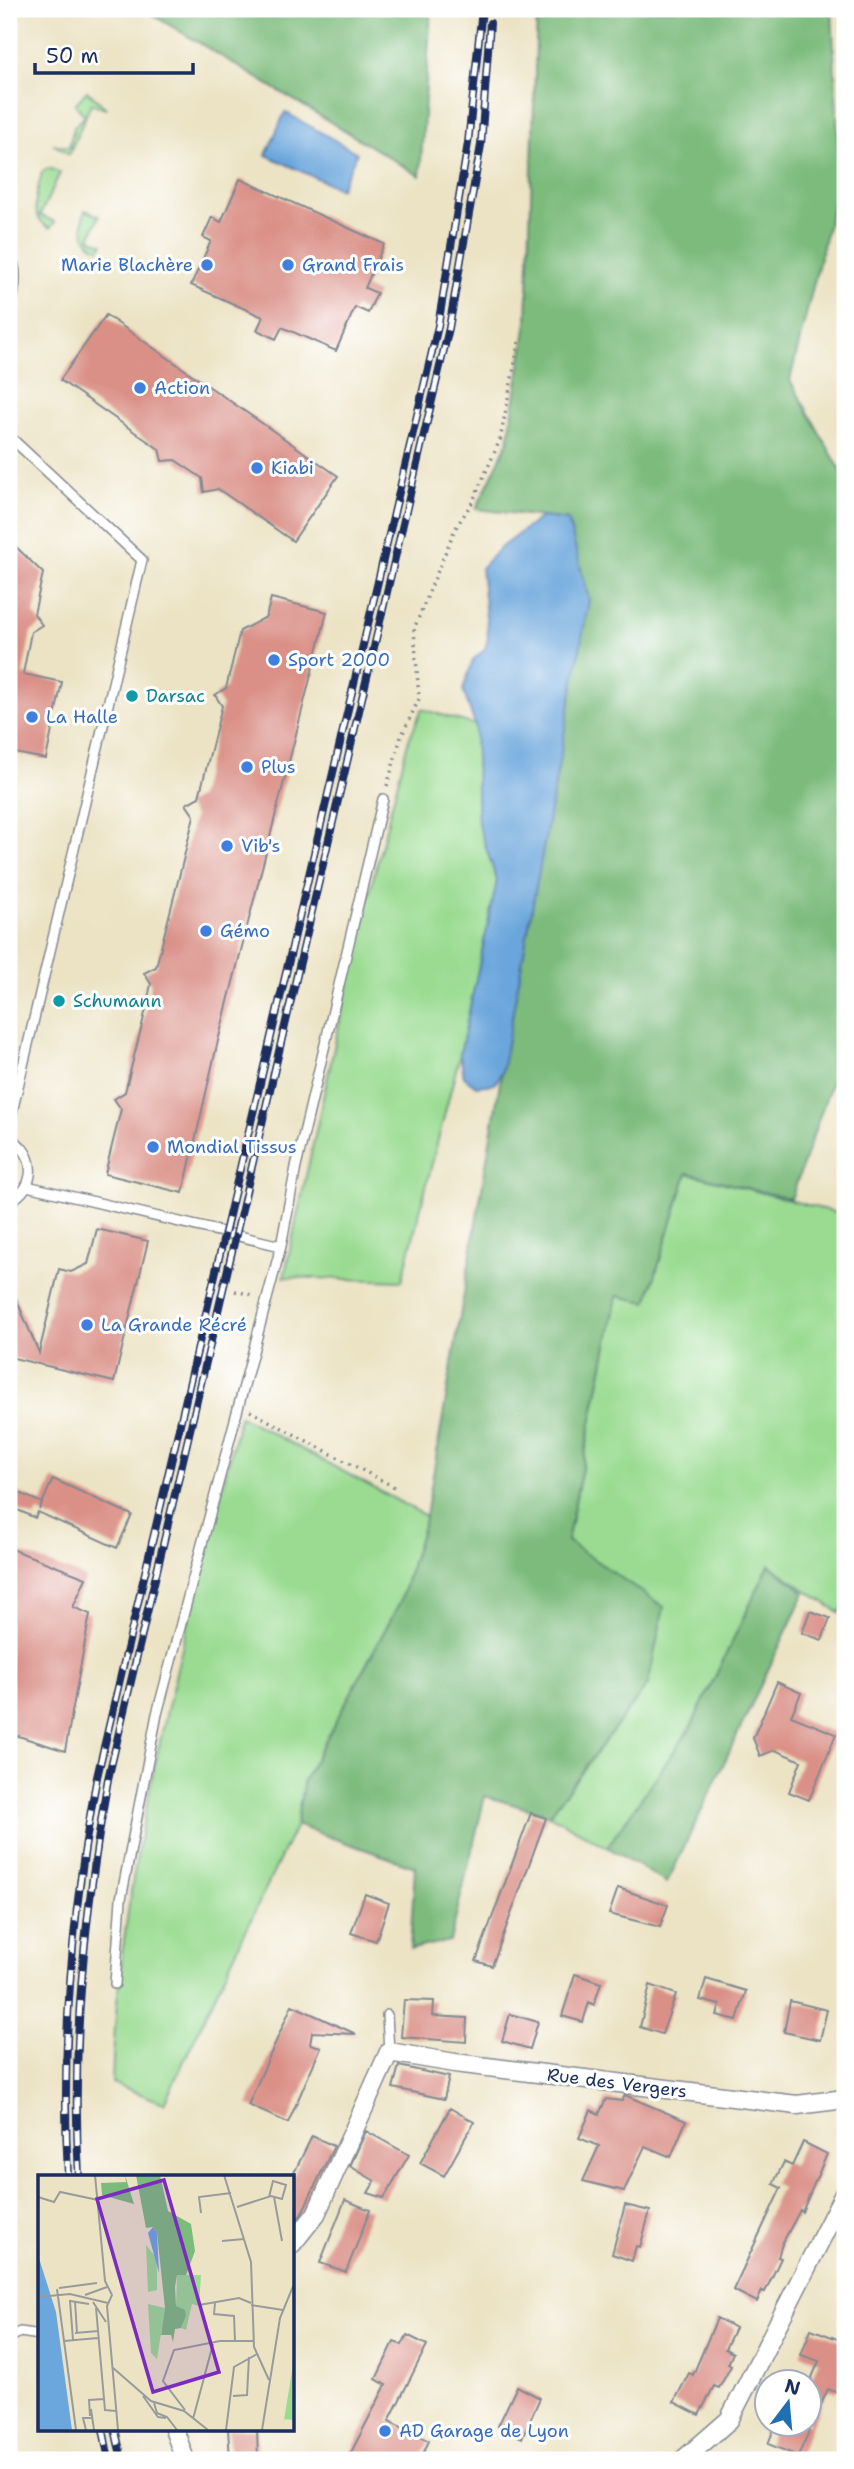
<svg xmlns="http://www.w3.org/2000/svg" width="854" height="2469" viewBox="0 0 854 2469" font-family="'Shantell Sans',sans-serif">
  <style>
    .green { fill: #9adb91; stroke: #5a8578; stroke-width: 2 }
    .forest { fill: #7bbb7b; stroke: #4b756c; stroke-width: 2 }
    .water { fill: #6ba6dc; stroke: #436a9d; stroke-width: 2 }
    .building { fill: #da9087 }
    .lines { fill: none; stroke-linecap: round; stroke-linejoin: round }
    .service-casing { stroke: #848991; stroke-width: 12 }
    .minor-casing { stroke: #848991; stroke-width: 21 }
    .path { stroke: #848991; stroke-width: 3.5; stroke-dasharray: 2 5; stroke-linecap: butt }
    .service { stroke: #fff; stroke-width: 9 }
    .minor { stroke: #fff; stroke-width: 18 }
    .rail-casing { stroke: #1b2f5e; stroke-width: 8 }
    .rail { stroke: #fff; stroke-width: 5; stroke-dasharray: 16; stroke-linecap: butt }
    .shop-dot { fill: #3f7fe0; stroke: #fff; stroke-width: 2.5 }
    .culture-dot { fill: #0f9aa8; stroke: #fff; stroke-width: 2.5 }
    .labels { text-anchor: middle; stroke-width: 6; stroke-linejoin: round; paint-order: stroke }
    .shop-label { font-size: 18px; fill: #366cbe; stroke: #fff; text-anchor: start }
    .culture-label { font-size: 18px; fill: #0d838f; stroke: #fff; text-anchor: start }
    .street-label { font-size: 18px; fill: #1b2f5e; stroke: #fff }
    .inset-road { fill: none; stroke: #989b9b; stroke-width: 2 }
    .view { fill: #7b2cbf; fill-opacity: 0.15; stroke: #7b2cbf; stroke-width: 3.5 }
    .inset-edge { fill: none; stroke: #1b2f5e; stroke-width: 3.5 }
  </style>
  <rect width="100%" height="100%" fill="#fff"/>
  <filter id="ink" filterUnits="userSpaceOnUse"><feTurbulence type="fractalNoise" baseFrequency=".0143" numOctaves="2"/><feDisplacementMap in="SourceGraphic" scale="14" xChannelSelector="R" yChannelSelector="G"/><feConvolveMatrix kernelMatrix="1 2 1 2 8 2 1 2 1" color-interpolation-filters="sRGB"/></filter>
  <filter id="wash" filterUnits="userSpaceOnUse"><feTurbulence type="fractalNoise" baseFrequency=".00686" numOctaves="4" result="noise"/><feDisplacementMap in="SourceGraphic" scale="28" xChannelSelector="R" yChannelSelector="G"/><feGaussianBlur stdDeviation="1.57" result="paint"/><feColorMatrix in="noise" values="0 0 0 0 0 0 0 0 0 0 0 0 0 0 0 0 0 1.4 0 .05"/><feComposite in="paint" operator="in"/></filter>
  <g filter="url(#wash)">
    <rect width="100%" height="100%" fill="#ece3c4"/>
    <path class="green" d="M87,91L107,109L91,104L69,154L53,144L69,147L74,127L85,116L75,104Z
      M49,168L60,173L40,215L55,222L50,228C26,216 38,193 42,172Z
      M85,210L99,216L90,238L103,244L99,249C82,243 81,226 85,210Z
      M422,709L475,725L478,823L497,881L460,1054L402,1281L284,1277L358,938L408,742Z
      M687,1173L845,1215V1603L840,1613L769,1565L691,1727L607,1847L549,1815L648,1684L567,1542L617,1296L647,1302Z
      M240,1416L426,1516L400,1602L304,1780L296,1825L164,2103L112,2083C119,1857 187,1636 240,1416Z"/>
    <path class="forest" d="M143,9H431L420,176Z
      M537,9H832L840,177L790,380L845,478V1062L836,1069L791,1199L687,1173L647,1302L617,1296L567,1541L664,1607L648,1684L549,1815L485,1796L450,1941L410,1949L415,1867L296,1825L304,1780L400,1602L426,1516L502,1071L588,601L568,520L476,509L508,442L527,322Z
      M769,1565L805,1592L667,1883L607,1847L691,1727Z"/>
    <path class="water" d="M285,112L357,153L340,189L266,155Z
      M541,517L568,520L589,600L502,1071L495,1084L476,1086L464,1077L460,1054L497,881L478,823L475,725L463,690L473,660L485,649L488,637L481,568L500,548Z"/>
    <g id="blocks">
      <path class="building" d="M240,179L384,244L365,288L377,293L368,313L355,307L336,351L282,327L276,339L257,330L263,317L191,285L211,241L203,237L212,217L221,222Z
        M106,315L338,476L293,541L218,489L204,492L202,478L175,460L162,461L159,449L60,380Z
        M9,540L43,573L34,614L42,625L31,632L23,674L62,682L46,759L9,752Z
        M271,598L327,612L217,1045L183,1193L105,1174L121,1109L114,1099L125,1092L145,1013L151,984L144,973L156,967L179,877L194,816L186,804L199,797L222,706L215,695L226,688L240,631L266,617Z
        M97,1229L148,1241L114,1382L9,1357V1282L39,1353L59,1269L71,1272L88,1264Z
        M53,1479L132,1515L117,1548L38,1512L35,1518L9,1506V1488L42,1503L39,1510Z
        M9,1548L86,1578L73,1607L90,1614L65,1751L9,1733Z
        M810,1611L830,1618L822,1640L802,1633Z
        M777,1682L801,1693L791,1716L836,1734L809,1800L789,1792L801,1761L775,1750L760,1756L753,1738Z
        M531,1813L546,1818L492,1966L476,1961Z
        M618,1888L668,1905L660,1927L609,1914Z
        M365,1894L389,1903L376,1941L351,1933Z
        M575,1974L601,1983L594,2005L589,2002L583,2022L562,2016Z
        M706,1979L746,1991L737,2020L717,2015L720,2005L700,2000Z
        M650,1985L676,1994L662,2034L640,2027Z
        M404,2000L434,2001L433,2016L467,2018L466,2042L401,2037Z
        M790,2001L827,2010L820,2040L784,2032Z
        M292,2005L356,2034L312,2032L310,2044L321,2047L288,2123L248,2105Z
        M510,2014L538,2022L530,2049L502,2041Z
        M399,2066L449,2077L444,2099L393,2088Z
        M625,2095L686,2121L671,2157L645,2146L624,2191L583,2181L599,2146L579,2138L591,2110L599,2114L606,2099L622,2101Z
        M450,2108L474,2122L444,2176L420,2163Z
        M366,2131L409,2155L384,2198L368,2193L375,2181L350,2166Z
        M312,2136L334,2146L301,2215L292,2225V2177Z
        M803,2142L827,2154L802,2212L800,2210L782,2244L778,2257L781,2258L765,2292L762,2291L757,2302L733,2290L781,2188L773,2184L784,2162L792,2166Z
        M345,2200L370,2210L346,2272L320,2263Z
        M625,2205L650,2211L640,2247L636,2246L632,2261L612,2254Z
        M717,2318L735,2328L725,2349L733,2353L728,2364L731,2366L719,2388L714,2386L699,2415L674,2402L689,2373L693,2375Z
        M811,2329L845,2342V2369L836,2392L828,2389L798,2456L768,2444L776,2424H808V2387L819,2361L801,2355Z
        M407,2335L427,2345L389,2421L429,2441L420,2460H347L386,2385L376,2379L394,2342L402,2345Z
        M517,2386L540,2398L522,2438L498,2426Z
        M228,2429H257L258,2460H230Z"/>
    </g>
  </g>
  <g filter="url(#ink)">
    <use href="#blocks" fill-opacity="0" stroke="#848991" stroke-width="2"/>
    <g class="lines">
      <g class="service-casing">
        <path id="service" d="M9,255C21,271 12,299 9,317
          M9,436L142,560L9,1125
          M9,1138C37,1151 38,1189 9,1201
          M27,1186L281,1246
          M115,1984L121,1899L157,1714L281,1246L296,1167L383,799
          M387,2015L389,2052
          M9,2338L20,2332L40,2335"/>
      </g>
      <g class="minor-casing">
        <path id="minor" d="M292,2244L316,2214L389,2052L455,2063L797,2105L845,2099
          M174,2429L185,2460
          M683,2460L729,2420L845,2192"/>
      </g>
      <path class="path" d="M9,60L18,9
        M387,786L401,737L419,699L414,629L455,529L473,501L500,440L519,342
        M235,1291L252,1295
        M250,1411L398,1489"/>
      <use href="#service" class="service"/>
      <use href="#minor" class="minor"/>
      <g class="rail-casing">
        <path id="rail" d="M68,2177C61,2042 72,1909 97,1777L438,326L468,143L482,9
          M79,2177C71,2043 85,1911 108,1779L449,328L481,145L490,23
          M103,2429L109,2460
          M115,2429L122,2460"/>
      </g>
      <use href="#rail" class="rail"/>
    </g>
  </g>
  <g class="shop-dot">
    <circle cx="207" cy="265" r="7"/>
    <circle cx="288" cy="265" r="7"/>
    <circle cx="140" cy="388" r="7"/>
    <circle cx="257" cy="468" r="7"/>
    <circle cx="274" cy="660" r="7"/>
    <circle cx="32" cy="717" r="7"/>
    <circle cx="247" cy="767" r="7"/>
    <circle cx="227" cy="846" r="7"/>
    <circle cx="206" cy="931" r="7"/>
    <circle cx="153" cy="1147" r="7"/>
    <circle cx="87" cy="1325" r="7"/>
    <circle cx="385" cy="2431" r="7"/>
  </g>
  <g class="culture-dot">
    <circle cx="132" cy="696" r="7"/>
    <circle cx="59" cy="1001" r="7"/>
  </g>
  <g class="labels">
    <g class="shop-label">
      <text x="193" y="271" text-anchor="end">Marie Blachère</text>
      <text x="302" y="271">Grand Frais</text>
      <text x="154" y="394">Action</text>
      <text x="271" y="474">Kiabi</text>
      <text x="288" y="666">Sport 2000</text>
      <text x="46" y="723">La Halle</text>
      <text x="261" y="773">Plus</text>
      <text x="241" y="852">Vib's</text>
      <text x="220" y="937">Gémo</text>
      <text x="167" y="1153">Mondial Tissus</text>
      <text x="101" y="1331">La Grande Récré</text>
      <text x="399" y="2437">AD Garage de Lyon</text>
    </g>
    <g class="culture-label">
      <text x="146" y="702">Darsac</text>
      <text x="73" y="1007">Schumann</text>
    </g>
    <g class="street-label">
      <text transform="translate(617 2083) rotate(7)" y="6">Rue des Vergers</text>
    </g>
  </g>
  <g transform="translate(38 2175)">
    <rect width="256" height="256" fill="#ece3c4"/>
    <path d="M108,70L118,82L119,96V115L110,117ZM139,100H163L161,131L154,129L148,155L143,153L148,141L138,132ZM110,129L127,133L119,184L113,178ZM255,190V245L246,244L245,251Z" fill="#9adb91"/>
    <path d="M87,0L96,29L64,20L63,8L88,7ZM98,0H122L130,36L153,49L157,76L148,100H139L137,112L138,131L147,135L148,141L143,153L137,154L135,167L133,160H123L127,133L119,58L115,52L108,53Z" fill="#7bbb7b"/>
    <path d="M115,52L119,58L121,98L110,58ZM0,80L18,137L34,255H0Z" fill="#6ba6dc"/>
    <path class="inset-road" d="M57,0L67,106L74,120L69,131L80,255M186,0L213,87L216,172L231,205M0,22L16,27L22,17L60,25M236,22L244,66M199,32L233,21L244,24L248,10L235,6L231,22M163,38L161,22L193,18M184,66L206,64M21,113L59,108M19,114L38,255M47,120L69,112M0,122L32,119L70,128M37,126L39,158M55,127L68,147M177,128L176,139L196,141L197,166M161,130L201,123L213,128M213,130L245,135M58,133L67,235L78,236M37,158L60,156M35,165L32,126L51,129M26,166L60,163M74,192L113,226L146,236L170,255M105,221L120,242L128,243M195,221L209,220L211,182M116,228L119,238L129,242L139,255M53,234L56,255M147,235L125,206L136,175L182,166H215M52,241L51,225L66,224M155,244L175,169M48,255L45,243H54M188,255L196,192L219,179M224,255L242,143L256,109"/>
    <path class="view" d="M126,5L181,197L115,217L59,24Z"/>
    <rect width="256" height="256" class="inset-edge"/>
  </g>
  <rect width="854" height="2469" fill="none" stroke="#fff" stroke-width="35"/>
  <g transform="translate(788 2403) rotate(16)"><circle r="33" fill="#ffffff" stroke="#a4acbf" stroke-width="2"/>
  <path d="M0-5L12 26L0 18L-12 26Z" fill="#1f6fb2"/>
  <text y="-10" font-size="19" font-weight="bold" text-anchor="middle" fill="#1b2f5e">N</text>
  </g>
  <path d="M35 63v10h158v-10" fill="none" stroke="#1b2f5e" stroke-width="3.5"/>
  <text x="46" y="63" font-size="21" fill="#1b2f5e" stroke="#ffffff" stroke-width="5" paint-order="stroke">50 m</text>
</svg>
